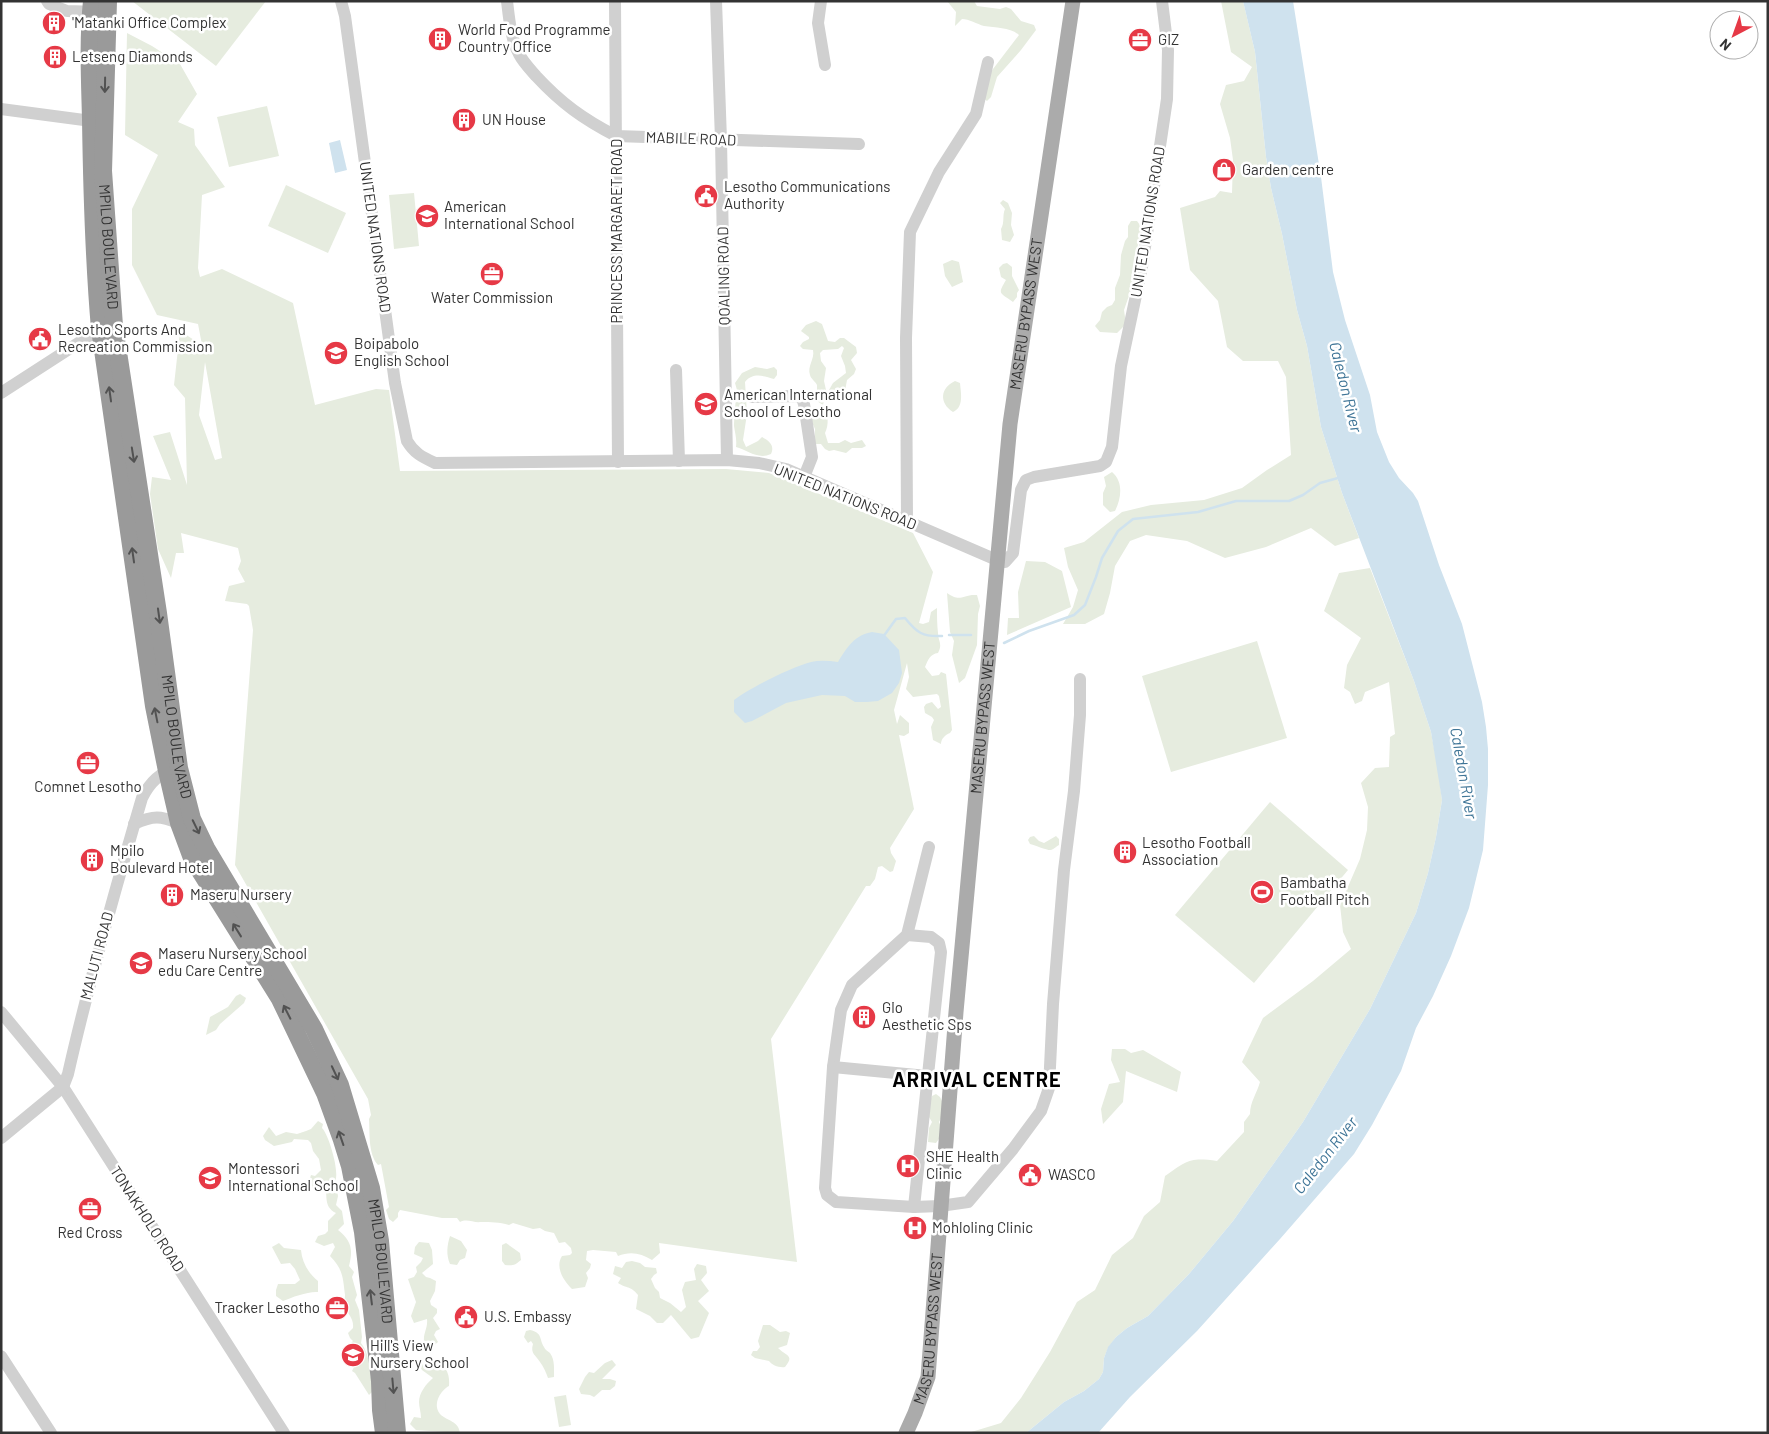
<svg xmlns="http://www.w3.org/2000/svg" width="1769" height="1434" viewBox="0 0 1769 1434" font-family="Barlow,sans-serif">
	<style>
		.green { fill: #e6ecdf; fill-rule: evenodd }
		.water { fill: #cfe2ee }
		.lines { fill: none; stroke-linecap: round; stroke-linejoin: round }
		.stream { stroke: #cfe2ee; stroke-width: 2.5 }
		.minor { stroke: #d0d0d0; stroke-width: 12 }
		.major { stroke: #ababab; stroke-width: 15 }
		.highway { stroke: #9a9a9a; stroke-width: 18 }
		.oneway { stroke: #525252 }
		.labels { text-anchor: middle; stroke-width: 5; stroke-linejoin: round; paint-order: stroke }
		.poi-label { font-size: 15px; fill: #333; stroke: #fff; text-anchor: start }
		.street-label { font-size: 15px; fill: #333; stroke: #fff }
		.water-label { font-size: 16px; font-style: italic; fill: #3f7597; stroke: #fff }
		.district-label { font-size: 20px; font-weight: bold; letter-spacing: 1px; fill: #000; stroke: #fff }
	</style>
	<rect width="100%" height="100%" fill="#fff"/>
	<g class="green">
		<polygon points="132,1 266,1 216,66"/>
		<path d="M947,1H974L977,6L1000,9L1006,7L1011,9L1021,21L1034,25L1036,30L1021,50L997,77L991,97L987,101L983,98L988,77L993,69L1019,35C1010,27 996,28 984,26C977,24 969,19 962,19L955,26L956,12Z"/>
		<polygon points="1221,1 1243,1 1244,5 1255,52 1266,157 1271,188 1282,234 1297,310 1307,346 1321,427 1342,493 1359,538 1335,546 1311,528 1266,547 1225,558 1187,541 1146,535 1130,541 1115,566 1110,593 1104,614 1085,624 1063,624 1073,607 1078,590 1068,567 1064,548 1084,542 1122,512 1151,505 1204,500 1242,488 1267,470 1291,455 1286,377 1278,361 1243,361 1227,347 1218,301 1190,270 1180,208 1215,197 1220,191 1232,193 1233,160 1230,138 1220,104 1226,85 1244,81 1252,67 1231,52"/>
		<path d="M127,33L152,46L180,64L197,94L178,122L194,129L195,145L225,187L202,195L198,268L200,277L222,269L293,303L315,405L376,389L389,390L400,471L726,469L769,473L913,533L933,572L919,623L923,624L929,622L931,612L937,608C937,616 937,625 938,633C938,641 943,644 938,653C930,654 928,660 925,667L932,676L939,675L941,672L946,674L952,730L950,733C945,735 941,739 941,744L933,740L931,727L934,720L932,717L925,713L924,707L926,704L932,702L938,709L941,707L939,696L937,694L913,697L906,689L909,677L907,663L894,710L897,724L900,715L909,723V733L904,736L899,735L914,809L890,848L891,853L896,861L893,871L890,872L882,866L878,867L875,879L870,886H866L771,1039L797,1262L659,1243L660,1253L652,1260C641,1253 630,1251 618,1256L616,1252L593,1250L587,1251L586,1260L591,1264L590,1268L586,1273L588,1278L585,1287L572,1289C563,1280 555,1267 562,1256L570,1255L572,1253L571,1248L565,1242L559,1243L554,1233L545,1231L540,1228L533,1229L513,1223L509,1225C499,1222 491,1222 481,1222C473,1223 467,1218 460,1222L457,1218H442L400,1210L398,1213V1217L393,1222L389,1219L386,1210L389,1207L381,1164L378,1165C368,1154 370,1133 369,1119L371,1115L368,1099L235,865L253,630L249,606L247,604L225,601L229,586L245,582L238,569L241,561L238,548L181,533L184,553H176L171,578L158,549L150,494L152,477L171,480L153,436L170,432L187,485L185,398L174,385L180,331L202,345L198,324L157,315L132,265V209L158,155L125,135ZM205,362L222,458L215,460L199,415Z"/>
		<polygon points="267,106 279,156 229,167 217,117"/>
		<polygon points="286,185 346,213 328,253 268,226"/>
		<polygon points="414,193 419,246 394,249 389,195"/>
		<path d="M1003,200L1008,203L1012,213L1011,225L1014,235L1010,242L1002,240L1001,229C1005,222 1002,216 1005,209L1000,203Z"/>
		<polygon points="1131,221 1137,221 1142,228 1142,235 1138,241 1137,267 1134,271 1132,287 1124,310 1126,324 1117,333 1100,332 1095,326 1100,320 1102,312 1107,307 1112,305 1115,300 1115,288 1120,275 1121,255 1125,241 1128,237 1128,226"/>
		<polygon points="952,260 959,262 963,282 952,287 945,276 943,264"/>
		<path d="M1007,263L1012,267V276L1019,290L1017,293V297L1013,302C1000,292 997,295 1006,280L1001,277L999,268L1003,264Z"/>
		<path d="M816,321L822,324L828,341L835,342L840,338H844L856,347L857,353L851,360L856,369L854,374L847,380L845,391L833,394L829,390L833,383L846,373L845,366L841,356L844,348L842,346L838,349L823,350L820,353L821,361L826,368L824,381L826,390L823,405L817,401L813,392L817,390V385C815,381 811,379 810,375C807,366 815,359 813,350L803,349L800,346L803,342L809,339V337L801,331L806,325Z"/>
		<path d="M755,367L767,369L774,367L777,370V375L774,379C764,376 753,372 745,382L747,414L743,440L746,447L758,441L762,437C769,441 775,445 771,454C758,460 747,450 736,447C737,439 735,433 734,426C734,422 736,393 737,390L735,383L742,373Z"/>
		<path d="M955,381L960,383C961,394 964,407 953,412C939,403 940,388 955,381Z"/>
		<path d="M822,407C829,413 829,425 825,433L828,443H839L845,440L851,443L862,440L866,446L862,448H852L846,453L834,450L829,451L825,449L821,444H815V429L811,420L818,408Z"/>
		<path d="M1112,472C1124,482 1121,499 1115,511L1110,512L1103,505V493L1106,486L1104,477Z"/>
		<polygon points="1026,561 1045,562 1062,571 1071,607 1007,635 1008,618 1019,618 1018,592"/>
		<path d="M1370,568L1414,681L1431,732L1438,769L1442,800L1436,837L1428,873L1416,913L1370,1009L1303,1122L1233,1221L1189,1274L1148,1316L1127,1328L1116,1337L1108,1348L1104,1358L1103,1372L1099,1379L1084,1391L1064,1402L1026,1433H968L1001,1423L1021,1398L1050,1352L1077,1302L1095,1290L1112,1255L1133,1238L1144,1216L1160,1202L1165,1176C1187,1161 1189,1157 1217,1161L1244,1132V1122L1250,1114C1250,1102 1257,1093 1260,1082L1242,1062L1263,1018L1313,981L1351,949L1343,932L1340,905L1360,859L1367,830L1368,807L1361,783L1375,768L1389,767L1390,737L1395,734L1389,682L1365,692L1362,701L1355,704L1350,692L1344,688L1347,665L1361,638L1324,611L1339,573Z"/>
		<path d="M947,593C961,603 962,594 977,595L980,606L978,614L977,645L965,678L959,683L952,655L954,641L950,632Z"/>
		<polygon points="1257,641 1287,738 1171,772 1142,676"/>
		<polygon points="1270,802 1348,870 1254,983 1175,915"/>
		<path d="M1034,836L1039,841L1044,843L1056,836L1059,839V845C1057,846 1054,849 1051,850C1049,851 1034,845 1030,844L1028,840L1030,837Z"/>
		<polygon points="240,994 246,998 244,1003 220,1024 216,1030 206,1035 210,1017 228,1007 236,996"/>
		<polygon points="1112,1049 1125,1049 1131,1053 1143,1050 1181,1072 1177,1092 1126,1071 1123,1102 1103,1124 1101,1109 1109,1084 1120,1082 1111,1060"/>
		<polygon points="936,1094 940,1097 946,1109 939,1122 942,1129 941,1136 936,1143 928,1142 929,1128 932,1122 926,1112 932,1096"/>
		<path d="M318,1121L323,1124L322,1128C329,1135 340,1173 335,1181L338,1196L336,1205L342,1211L344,1224L338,1230C352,1241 353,1250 349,1266L354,1272L352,1277L357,1295L355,1300L359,1310L362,1337L361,1343C370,1356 368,1363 371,1378C372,1383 373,1386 373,1391L369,1395L355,1373L352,1371L358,1359L357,1355L355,1354L351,1359L343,1352L353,1341L350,1338L348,1333L353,1328C354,1318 348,1315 345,1307C344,1302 345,1299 345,1295C343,1278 343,1269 330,1256L335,1247L333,1243L324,1246L315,1242L318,1236L325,1234L328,1231V1221L336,1213C322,1206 329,1194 324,1183L319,1187L311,1188L309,1181L311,1175L315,1176L321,1170L319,1159L313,1151L311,1143L308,1140L294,1139L292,1142L274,1146L265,1140L263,1136L269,1127L276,1136L286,1132L297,1134L306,1131L311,1129Z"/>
		<path d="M450,1236L461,1241L467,1250L465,1258L460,1260L457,1265L450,1264C446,1255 447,1245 450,1236Z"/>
		<path d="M419,1242L429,1243L432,1250L433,1264L422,1273L426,1277L430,1278L436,1281L435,1291L430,1301L431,1305L437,1309V1313L433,1318L440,1329L436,1331L434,1335L438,1342L433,1346L424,1343C423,1332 428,1329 427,1319L414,1323L411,1316L416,1302L408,1279L414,1277L417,1272L416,1267L421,1262L423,1258L414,1254L415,1247Z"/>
		<path d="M279,1243L284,1248L301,1250C302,1262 308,1273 318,1281V1292C309,1291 292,1297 283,1301L276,1296V1290L278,1284H295L300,1280L295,1269L290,1263L281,1264L272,1247Z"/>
		<path d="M506,1243L520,1253L521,1260C515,1265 513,1266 505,1265L502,1261V1245Z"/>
		<path d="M632,1261L640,1263L645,1267L656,1268L657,1273L654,1275L651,1279L655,1288L659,1292L660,1298L670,1303L681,1312L686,1307L682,1290L685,1282L696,1280L694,1269L697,1264L706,1266L707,1273L701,1280L709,1291L698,1301L709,1313L699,1337L691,1339L671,1315L663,1323H657L650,1316L636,1309L638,1295C630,1285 627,1289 618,1283L621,1278L613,1274L615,1266L622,1268L626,1262Z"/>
		<path d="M763,1325H770L780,1332L786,1331L790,1333L787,1345L778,1348C786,1356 795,1355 785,1367C779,1368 772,1365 769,1361L755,1358L751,1355L753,1351H757L760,1347L758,1341Z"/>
		<path d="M530,1330C543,1333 539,1339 544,1347C545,1350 548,1351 550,1353C555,1360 554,1369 554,1377L548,1378C546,1373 544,1367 540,1362C536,1355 530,1354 533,1344L531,1341L528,1343L524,1337L526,1331Z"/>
		<polygon points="612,1360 616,1365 602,1379 610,1379 616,1381 615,1386 610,1390 602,1390 594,1397 590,1395 581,1394 579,1389 585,1377 589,1372 594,1373 605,1363"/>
		<path d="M441,1362C447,1369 450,1376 449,1386C441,1390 432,1404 440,1414C448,1422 458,1420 460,1433L416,1430L410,1424L414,1417L421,1418C421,1412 419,1407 419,1402C419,1393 426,1384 433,1378L422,1370L419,1365C427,1362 433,1365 441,1362Z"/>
		<polygon points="566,1395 571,1425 559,1427 554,1397"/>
	</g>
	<g class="water">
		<polygon points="1243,1 1293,1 1321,177 1333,272 1345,320 1370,395 1377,432 1389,462 1399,478 1413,493 1418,501 1439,565 1462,624 1482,702 1486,727 1488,749 1488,785 1483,850 1469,908 1451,956 1433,996 1416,1028 1401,1071 1372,1125 1354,1154 1280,1239 1197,1331 1130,1397 1098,1433 1026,1433 1064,1402 1084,1391 1099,1379 1103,1372 1104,1358 1108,1347 1116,1337 1127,1328 1148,1316 1189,1274 1233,1221 1303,1122 1370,1009 1416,913 1428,873 1436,837 1442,800 1431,732 1414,681 1342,493 1321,427 1307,346 1297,310 1282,234 1271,188 1266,157 1255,52"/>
		<polygon points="340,140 347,170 335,173 329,143"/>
		<path d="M872,632L884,634L899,650L902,673L899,683L892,693L878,701L867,702H855L845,696L822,695L786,703L752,721L745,723L734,712V700C751,687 790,668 811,662C820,660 829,661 838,662C847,647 855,635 872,632Z"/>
	</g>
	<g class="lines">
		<g class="stream">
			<polyline points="949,635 971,635"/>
			<path d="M883,637L896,619L905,618C917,633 923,637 942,636"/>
			<polyline points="1004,643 1029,631 1074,615 1085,605 1096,577 1102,558 1118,531 1133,519 1198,512 1236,501 1289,501 1303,495 1320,483 1338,478"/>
		</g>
		<g class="minor">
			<polyline points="47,1 49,4 67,11 99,12"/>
			<path d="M341,1L345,16L395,383L407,441C414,453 422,457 435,463L727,460L759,463L786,469L999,561L1005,562L1013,553L1021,490L1026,480L1034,477L1100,466L1106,462L1112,447L1121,366L1142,267L1167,99L1168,50L1162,1"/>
			<path d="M507,1C509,18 511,40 519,54C523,62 530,69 536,76C561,103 583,119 616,136L859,144"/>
			<polyline points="615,1 618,462"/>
			<polyline points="716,1 721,140 727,460"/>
			<polyline points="821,1 818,23 825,65"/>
			<polyline points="1,109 99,122"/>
			<polyline points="676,370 679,461"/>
			<polyline points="1,393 100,329 107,328"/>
			<polyline points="752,397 797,396 802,398 804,404 812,457 804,477"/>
			<polyline points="907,521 906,338 910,232 939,172 976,114 988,62"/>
			<path d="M134,824C154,815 160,816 179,823"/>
			<polyline points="929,847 907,935 852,985 841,1010 833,1067 825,1188 827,1195 836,1202 914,1207 940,1206 968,1202 1013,1149 1041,1111 1049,1088 1053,1004 1064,870 1074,791 1080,715 1080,679"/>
			<polyline points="907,935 931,937 939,943 941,952 914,1207"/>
			<polyline points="1,1012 63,1087 284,1433"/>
			<polyline points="833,1067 927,1076"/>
			<path d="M1,1138L63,1087L68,1074C89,981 115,890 142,798C149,784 158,773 174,769"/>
			<polyline points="1,1356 51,1433"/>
		</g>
		<path class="major" id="s1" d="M906,1433L915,1413L928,1377L956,1012L1010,424L1073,1"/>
		<g class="highway">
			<path d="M92,1C88,40 90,80 91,119C92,190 94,259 100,329L154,706L167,771L179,823L192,858L280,999L325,1093L342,1140L350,1166L363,1232L380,1381L381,1410L384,1433"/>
			<path id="s2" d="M108,1L103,171L114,326L158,613L179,768L192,819L206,848L314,1029L340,1085L371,1188L380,1241L397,1433"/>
		</g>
	</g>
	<defs><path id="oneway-shaft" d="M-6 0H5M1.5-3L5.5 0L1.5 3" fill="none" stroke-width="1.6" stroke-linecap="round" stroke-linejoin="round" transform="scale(1.25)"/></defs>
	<g class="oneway">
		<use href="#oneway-shaft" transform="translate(105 85) rotate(91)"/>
		<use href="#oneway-shaft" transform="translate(110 394) rotate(-98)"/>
		<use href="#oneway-shaft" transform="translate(133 455) rotate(81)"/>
		<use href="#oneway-shaft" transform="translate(133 555) rotate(-98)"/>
		<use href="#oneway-shaft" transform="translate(159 616) rotate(82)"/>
		<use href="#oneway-shaft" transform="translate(156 715) rotate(-101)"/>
		<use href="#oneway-shaft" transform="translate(196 827) rotate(64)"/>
		<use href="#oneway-shaft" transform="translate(237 930) rotate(-122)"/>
		<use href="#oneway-shaft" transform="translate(287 1012) rotate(-117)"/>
		<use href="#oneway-shaft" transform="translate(335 1073) rotate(65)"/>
		<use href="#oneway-shaft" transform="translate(341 1138) rotate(-109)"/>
		<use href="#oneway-shaft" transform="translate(371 1297) rotate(-97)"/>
		<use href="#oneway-shaft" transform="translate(393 1386) rotate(85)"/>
	</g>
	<defs>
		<g id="building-disc" transform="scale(1.25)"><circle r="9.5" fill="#e63946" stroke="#fff"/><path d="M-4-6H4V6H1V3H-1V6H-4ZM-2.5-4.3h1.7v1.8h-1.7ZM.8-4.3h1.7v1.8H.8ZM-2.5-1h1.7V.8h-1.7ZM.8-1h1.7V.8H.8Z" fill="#fff"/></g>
		<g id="office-disc" transform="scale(1.25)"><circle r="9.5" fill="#e63946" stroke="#fff"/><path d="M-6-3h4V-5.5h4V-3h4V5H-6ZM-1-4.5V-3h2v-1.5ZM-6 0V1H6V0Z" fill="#fff"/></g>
		<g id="shop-disc" transform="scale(1.25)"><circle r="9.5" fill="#e63946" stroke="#fff"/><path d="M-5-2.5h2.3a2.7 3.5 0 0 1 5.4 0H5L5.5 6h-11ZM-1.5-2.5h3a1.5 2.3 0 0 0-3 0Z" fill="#fff"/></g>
		<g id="civic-disc" transform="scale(1.25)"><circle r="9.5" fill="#e63946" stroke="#fff"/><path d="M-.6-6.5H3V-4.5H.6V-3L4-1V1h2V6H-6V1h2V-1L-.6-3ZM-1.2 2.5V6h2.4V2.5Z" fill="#fff"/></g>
		<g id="school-disc" transform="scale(1.25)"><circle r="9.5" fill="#e63946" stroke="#fff"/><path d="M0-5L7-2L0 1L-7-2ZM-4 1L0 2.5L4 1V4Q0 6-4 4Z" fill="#fff"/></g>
		<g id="stadium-disc" transform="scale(1.25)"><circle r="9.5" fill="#e63946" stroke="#fff"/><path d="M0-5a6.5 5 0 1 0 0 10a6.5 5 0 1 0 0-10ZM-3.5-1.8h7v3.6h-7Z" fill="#fff"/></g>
		<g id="hospital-disc" transform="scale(1.25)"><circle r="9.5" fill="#e63946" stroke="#fff"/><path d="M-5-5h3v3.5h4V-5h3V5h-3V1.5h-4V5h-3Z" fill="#fff"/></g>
	</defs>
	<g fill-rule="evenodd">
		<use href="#building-disc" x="54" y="23"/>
		<use href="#building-disc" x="440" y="39"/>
		<use href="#office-disc" x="1140" y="40"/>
		<use href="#building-disc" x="55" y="57"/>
		<use href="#building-disc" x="464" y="120"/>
		<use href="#shop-disc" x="1224" y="170"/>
		<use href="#civic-disc" x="706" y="196"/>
		<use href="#school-disc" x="427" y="216"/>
		<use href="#office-disc" x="492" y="274"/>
		<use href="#civic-disc" x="40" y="339"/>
		<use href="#school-disc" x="336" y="353"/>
		<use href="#school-disc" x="706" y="404"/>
		<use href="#office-disc" x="88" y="763"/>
		<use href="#building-disc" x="1125" y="852"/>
		<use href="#building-disc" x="92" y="860"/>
		<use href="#stadium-disc" x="1262" y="892"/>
		<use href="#building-disc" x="172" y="895"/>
		<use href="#school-disc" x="141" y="963"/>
		<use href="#building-disc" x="864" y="1017"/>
		<use href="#hospital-disc" x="908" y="1166"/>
		<use href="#civic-disc" x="1030" y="1175"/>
		<use href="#school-disc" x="210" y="1178"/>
		<use href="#office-disc" x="90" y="1209"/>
		<use href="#hospital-disc" x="915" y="1228"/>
		<use href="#office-disc" x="337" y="1308"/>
		<use href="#civic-disc" x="466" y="1317"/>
		<use href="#school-disc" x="353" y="1355"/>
	</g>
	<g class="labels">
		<g class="poi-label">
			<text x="72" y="28">'Matanki Office Complex</text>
			<text x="458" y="35">World Food Programme<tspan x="458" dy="17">Country Office</tspan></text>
			<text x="1158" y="45">GIZ</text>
			<text x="72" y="62">Letseng Diamonds</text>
			<text x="482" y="125">UN House</text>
			<text x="1242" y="175">Garden centre</text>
			<text x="724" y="192">Lesotho Communications<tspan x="724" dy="17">Authority</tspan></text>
			<text x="444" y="212">American<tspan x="444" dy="17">International School</tspan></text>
			<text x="492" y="303" text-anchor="middle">Water Commission</text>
			<text x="58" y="335">Lesotho Sports And<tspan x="58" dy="17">Recreation Commission</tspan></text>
			<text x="354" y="349">Boipabolo<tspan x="354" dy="17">English School</tspan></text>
			<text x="724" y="400">American International<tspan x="724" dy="17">School of Lesotho</tspan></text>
			<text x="88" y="792" text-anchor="middle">Comnet Lesotho</text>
			<text x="1142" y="848">Lesotho Football<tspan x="1142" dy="17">Association</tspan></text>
			<text x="110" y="856">Mpilo<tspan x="110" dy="17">Boulevard Hotel</tspan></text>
			<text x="1280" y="888">Bambatha<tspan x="1280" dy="17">Football Pitch</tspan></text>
			<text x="190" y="900">Maseru Nursery</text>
			<text x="158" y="959">Maseru Nursery School<tspan x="158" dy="17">edu Care Centre</tspan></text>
			<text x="882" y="1013">Glo<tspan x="882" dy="17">Aesthetic Sps</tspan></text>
			<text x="926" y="1162">SHE Health<tspan x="926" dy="17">Clinic</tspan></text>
			<text x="228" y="1174">Montessori<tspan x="228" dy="17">International School</tspan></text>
			<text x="1048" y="1180">WASCO</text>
			<text x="932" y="1233">Mohloling Clinic</text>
			<text x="90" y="1238" text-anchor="middle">Red Cross</text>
			<text x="320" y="1313" text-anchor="end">Tracker Lesotho</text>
			<text x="484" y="1322">U.S. Embassy</text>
			<text x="370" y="1351">Hill's View<tspan x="370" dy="17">Nursery School</tspan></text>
		</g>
		<g class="street-label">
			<text transform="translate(691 139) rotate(2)" y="5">MABILE ROAD</text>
			<text transform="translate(1148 222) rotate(-81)" y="5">UNITED NATIONS ROAD</text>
			<text transform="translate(617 231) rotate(-90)" y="5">PRINCESS MARGARET ROAD</text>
			<text transform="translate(375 237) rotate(82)" y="5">UNITED NATIONS ROAD</text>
			<text dy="5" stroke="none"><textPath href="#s2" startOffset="246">MPILO BOULEVARD</textPath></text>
			<text transform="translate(724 276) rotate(-91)" y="5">QOALING ROAD</text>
			<text dy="5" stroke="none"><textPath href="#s1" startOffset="1128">MASERU BYPASS WEST</textPath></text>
			<text transform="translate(845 497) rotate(22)" y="5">UNITED NATIONS ROAD</text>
			<text dy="5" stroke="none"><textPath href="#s1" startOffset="722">MASERU BYPASS WEST</textPath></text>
			<text dy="5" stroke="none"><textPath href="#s2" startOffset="741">MPILO BOULEVARD</textPath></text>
			<text transform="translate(97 956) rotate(-75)" y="5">MALUTI ROAD</text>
			<text transform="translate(147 1219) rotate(57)" y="5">TONAKHOLO ROAD</text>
			<text dy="5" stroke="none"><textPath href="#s2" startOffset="1311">MPILO BOULEVARD</textPath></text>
			<text dy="5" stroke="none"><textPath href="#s1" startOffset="108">MASERU BYPASS WEST</textPath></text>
		</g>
		<g class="water-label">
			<text transform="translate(1346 387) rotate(76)" y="6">Caledon River</text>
			<text transform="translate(1464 773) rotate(80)" y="6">Caledon River</text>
			<text transform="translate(1325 1155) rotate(-52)" y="6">Caledon River</text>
		</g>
		<g class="district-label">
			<text x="977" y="1087">ARRIVAL CENTRE</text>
		</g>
	</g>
	<rect width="1769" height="1434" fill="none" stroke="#333333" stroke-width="5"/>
	<g transform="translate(1734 35) rotate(221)"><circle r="24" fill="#ffffff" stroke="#adadad"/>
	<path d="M0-4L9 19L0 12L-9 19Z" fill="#e63946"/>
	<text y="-8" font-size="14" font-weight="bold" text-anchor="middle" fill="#333333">N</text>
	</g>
</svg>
